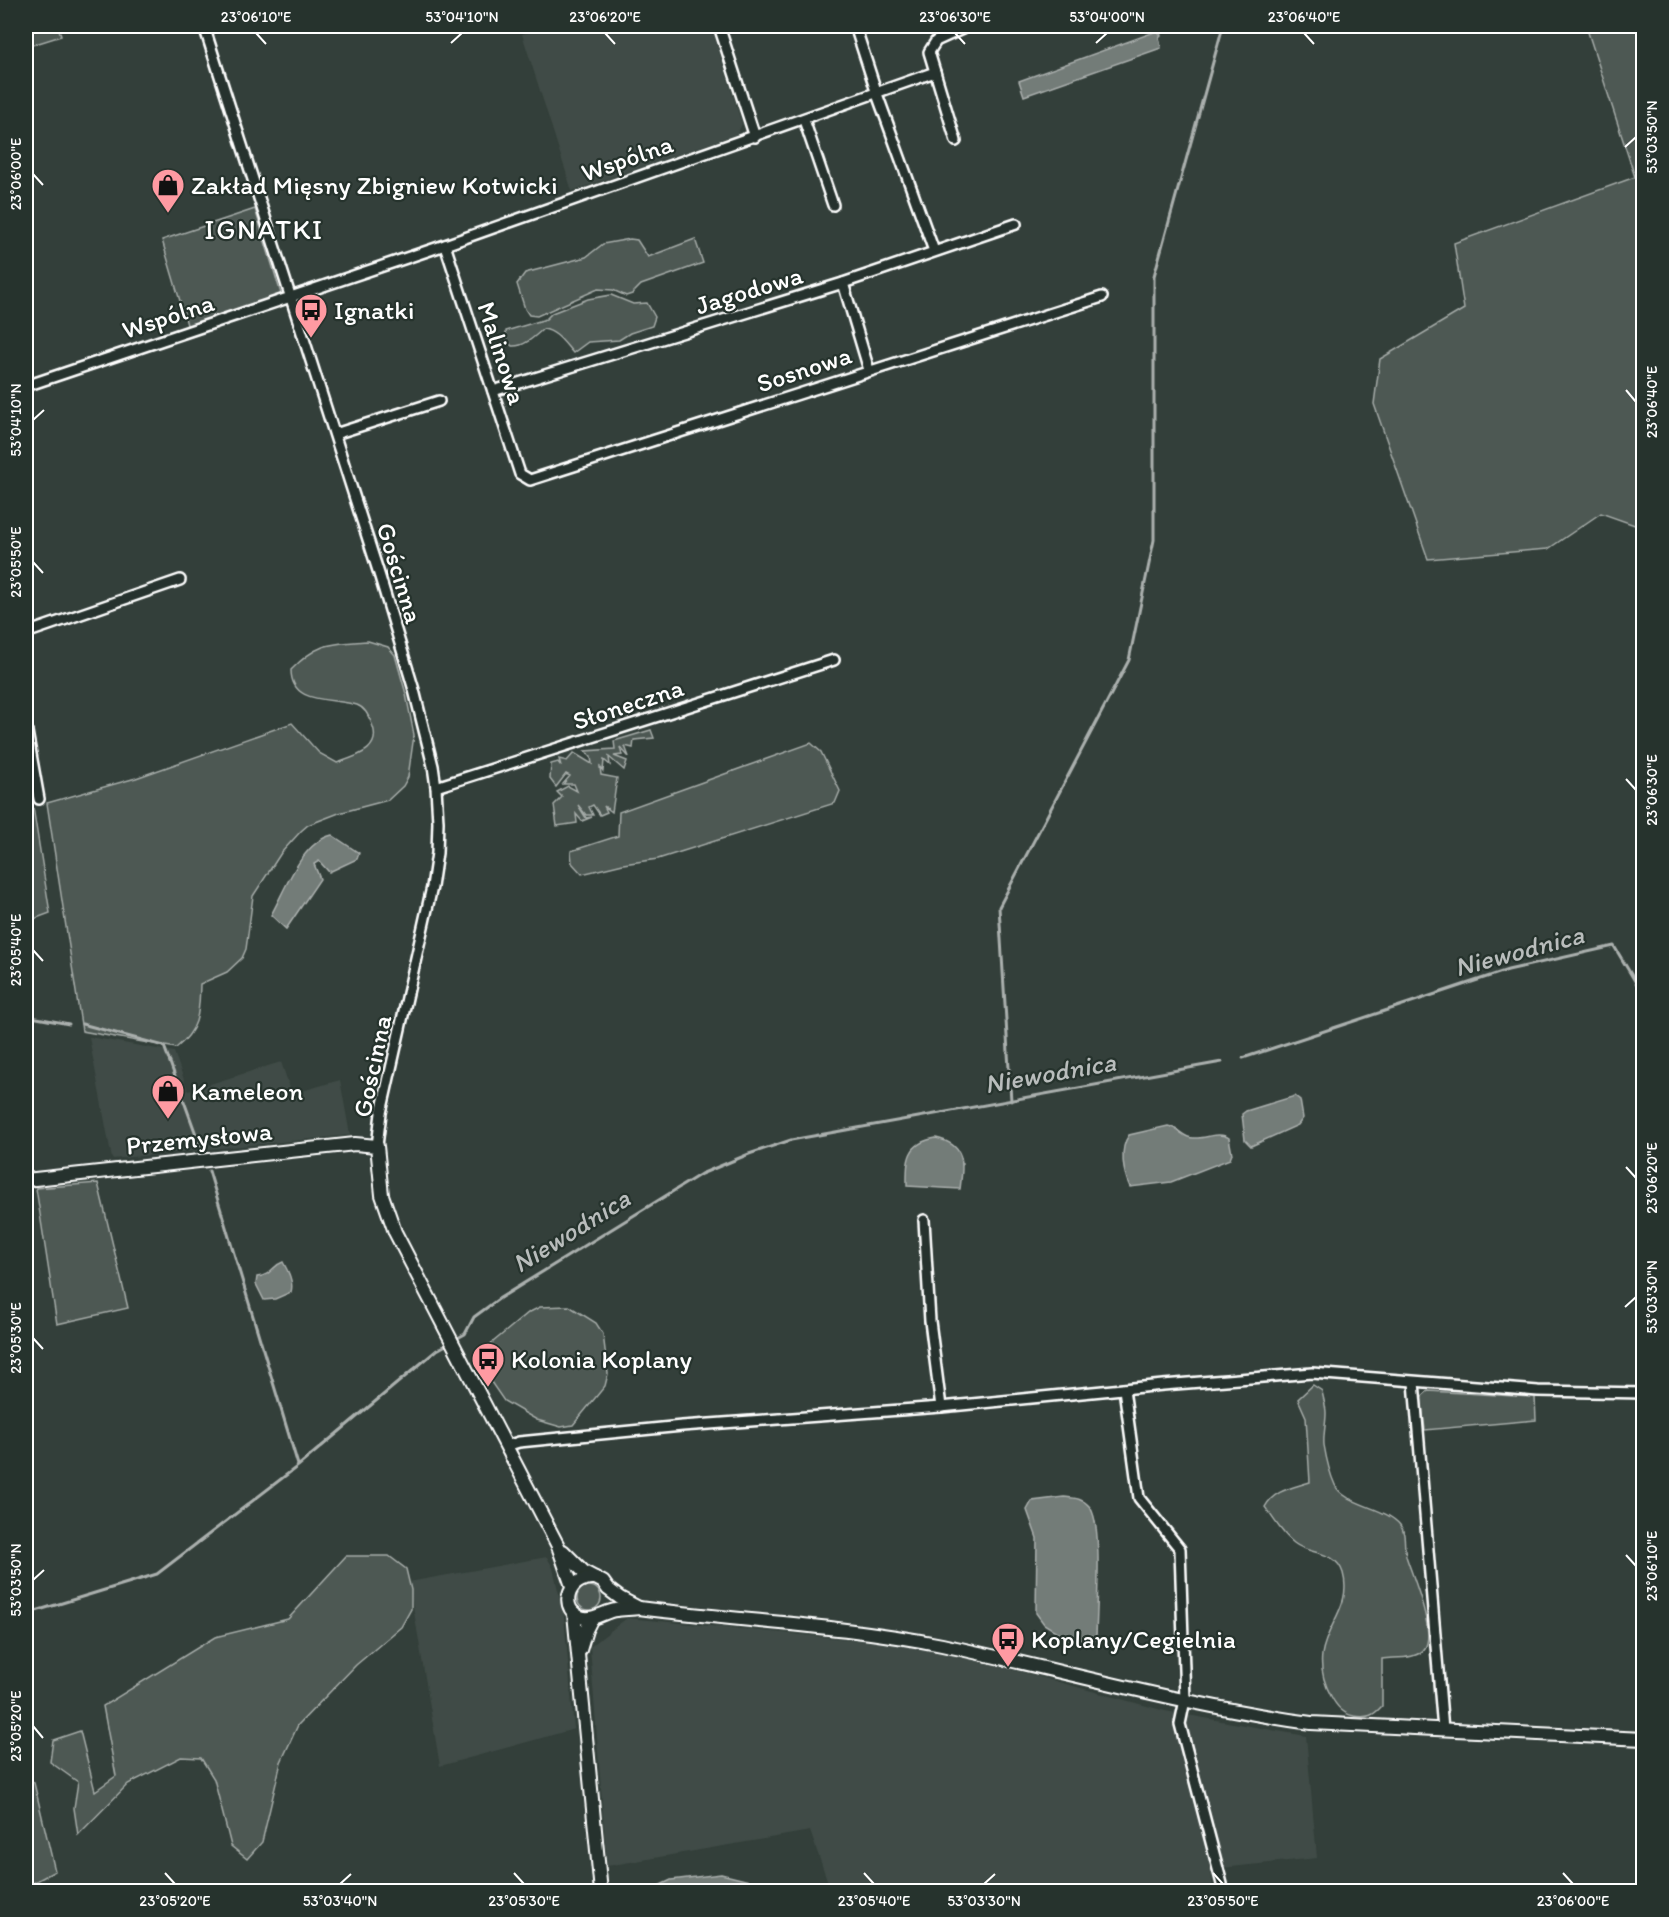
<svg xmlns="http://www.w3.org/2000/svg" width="1669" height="1917" viewBox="0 0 1669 1917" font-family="Itim,sans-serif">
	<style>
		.built { fill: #404c47 }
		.green { fill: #4d5853; stroke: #a6aca9; stroke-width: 1.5 }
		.water { fill: #737b78; stroke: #abb0ae; stroke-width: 1.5 }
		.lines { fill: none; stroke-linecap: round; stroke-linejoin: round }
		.stream { stroke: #abb0ae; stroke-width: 3 }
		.minor-casing { stroke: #fff; stroke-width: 14 }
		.tertiary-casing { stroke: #fff; stroke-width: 16 }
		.minor { stroke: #26332d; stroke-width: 9 }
		.tertiary { stroke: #26332d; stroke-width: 12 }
		.ticks { fill: none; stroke: #fff; stroke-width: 2 }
		.labels { text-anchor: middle; stroke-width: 4.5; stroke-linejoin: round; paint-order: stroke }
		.street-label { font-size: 26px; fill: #fff; stroke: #26332d }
		.poi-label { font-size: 26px; fill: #fff; stroke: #26332d; text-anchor: start }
		.water-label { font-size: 27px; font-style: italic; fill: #b9bdbc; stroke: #26332d }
		.quarter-label { font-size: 28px; letter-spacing: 1.5px; fill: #fff; stroke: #26332d }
		.neatline { fill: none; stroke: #fff; stroke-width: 2 }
		.ticks-label { font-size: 15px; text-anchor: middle; fill: #fff }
	</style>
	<rect width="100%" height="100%" fill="#333f3a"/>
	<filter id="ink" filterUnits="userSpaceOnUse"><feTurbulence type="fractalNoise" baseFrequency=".0167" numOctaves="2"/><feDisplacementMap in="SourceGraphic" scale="12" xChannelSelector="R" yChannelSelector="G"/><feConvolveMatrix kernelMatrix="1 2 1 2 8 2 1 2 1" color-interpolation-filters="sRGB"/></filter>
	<g filter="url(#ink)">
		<g class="built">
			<polygon points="548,26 711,26 742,124 737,134 572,191 522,34"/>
			<polygon points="89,1037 174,1052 188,1091 281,1062 292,1094 340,1080 350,1135 112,1159"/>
			<polygon points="547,1557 553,1568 564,1617 574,1729 440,1766 409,1582"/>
			<polygon points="627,1618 930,1647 1165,1711 1306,1736 1317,1858 1211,1869 1213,1891 831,1891 810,1831 607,1866 590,1647"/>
		</g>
		<g class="green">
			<polygon points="26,26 58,26 61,36 26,47"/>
			<polygon points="1586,26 1643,26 1643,528 1601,513 1548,549 1428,559 1374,404 1380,359 1464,309 1454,243 1635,177"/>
			<polygon points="255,209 282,297 188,328 162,240"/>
			<polygon points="630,239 637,240 648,257 695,239 703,263 641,285 632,294 626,296 613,290 598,289 537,316 529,315 525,309 517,284 525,273 586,257 603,244"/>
			<path d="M611,295L633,304L647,303L655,317L652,326L630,333L619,340L588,342L573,353C564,343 557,331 543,329C534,337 524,347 512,346L507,341L506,331L546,319L552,313L588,299Z"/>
			<path d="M368,641L388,647L395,655L406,694L414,735L408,777L403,786L388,800L339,813L308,825L301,831L281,853L253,896L246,949L242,958L227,972L200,984C199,1012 200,1029 176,1048L82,1031L47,803L136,778L292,723L319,753L337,763C358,756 384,749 371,722C368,715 365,708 357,705C333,697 291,706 291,670C318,642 330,644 368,641Z"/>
			<polygon points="651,730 654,738 634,740 633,748 625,746 629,757 620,747 622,755 614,756 627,761 624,770 609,757 610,765 604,760 603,771 600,767 601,775 617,778 612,812 604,806 607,812 600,815 593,805 589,807 593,815 586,815 578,805 586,818 592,817 582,821 576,814 577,823 557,826 554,805 562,797 557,792 568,786 577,791 574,784 563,784 570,776 566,774 556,787 550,779 551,764 558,762 561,766 559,759 567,761 574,753 592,764 591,757 585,751 615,749 614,741"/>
			<polygon points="811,743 821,752 840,791 835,803 658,859 623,864 582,874 572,863 571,851 618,836 619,812"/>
			<polygon points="33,807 50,913 26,922 26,810"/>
			<polygon points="98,1183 128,1308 57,1324 36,1188"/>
			<polygon points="569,1306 596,1323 603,1334 608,1374 605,1386 573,1425 561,1427 537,1420 504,1401 484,1372 481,1359 487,1347 528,1313 540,1307"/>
			<path d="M1313,1385L1322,1391C1323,1398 1326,1406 1326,1413C1326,1424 1323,1435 1324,1445C1326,1457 1330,1474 1335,1485C1344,1505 1386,1507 1400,1525C1407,1534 1403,1545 1406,1556C1412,1575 1436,1631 1425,1648C1418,1660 1394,1657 1382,1659V1706C1373,1716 1368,1718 1354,1716C1343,1714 1336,1706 1331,1696C1300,1638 1356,1618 1343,1573C1335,1549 1310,1556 1294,1543C1282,1534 1274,1519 1265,1507C1274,1490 1292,1488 1310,1482L1306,1417L1298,1399Z"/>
			<polygon points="1428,1391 1535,1397 1536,1420 1425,1430 1421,1397"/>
			<polygon points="346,1556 389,1556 406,1569 411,1590 411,1609 401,1627 356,1665 298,1725 281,1762 262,1842 247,1859 231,1846 214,1779 201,1758 181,1757 128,1784 78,1835 74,1808 78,1782 50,1762 53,1740 80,1731 95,1791 116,1776 103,1706 215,1637 288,1619"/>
			<circle cx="589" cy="1598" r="12"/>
			<polygon points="29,1778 34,1783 55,1871 31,1884 26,1878 26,1779"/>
		</g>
		<g class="water">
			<polygon points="1157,31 1161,35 1159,37 1161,48 1024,96 1019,81"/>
			<path d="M332,835L359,853L357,859L329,872L319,861L314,864L320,879L286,929L271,915C286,888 301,843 332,835Z"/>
			<polygon points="1295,1096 1300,1100 1303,1118 1298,1125 1251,1146 1245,1140 1242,1114 1246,1111"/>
			<path d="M1168,1126C1181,1129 1182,1138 1194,1138C1206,1139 1219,1131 1229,1138L1232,1154L1230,1159L1171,1182L1130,1187C1123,1172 1119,1149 1129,1135Z"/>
			<path d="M936,1138C967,1145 963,1164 960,1189L907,1186C907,1161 906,1143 936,1138Z"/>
			<path d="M283,1262C288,1271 294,1282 291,1292L275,1299L264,1300L256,1284L257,1277C273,1275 271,1266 283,1262Z"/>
			<path d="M1064,1497C1074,1498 1082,1498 1089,1506C1104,1523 1096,1614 1096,1640L1068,1639L1044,1624L1036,1613L1037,1538L1027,1510L1032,1501Z"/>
			<polygon points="721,1874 753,1882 762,1891 648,1891 671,1880"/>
		</g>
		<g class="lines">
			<g class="stream">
				<polyline points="26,1016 69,1024"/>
				<polyline points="82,1024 164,1046 202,1151"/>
				<polyline points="1243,1058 1508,970 1614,946 1644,996"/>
				<polyline points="1011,1101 999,907 1129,660 1154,540 1154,276 1223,26"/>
				<polyline points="209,1171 298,1465"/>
				<polyline points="454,1340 465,1334 474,1317 500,1298 701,1174 749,1154 791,1140 1222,1062"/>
				<polyline points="26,1614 157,1574 298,1466 437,1350 448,1344"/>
			</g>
			<g class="minor-casing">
				<g id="minor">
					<polyline points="204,26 380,577 414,690 433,766 436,787 438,822 437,853 432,887 381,1113 377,1146"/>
					<polyline points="719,26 755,137"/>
					<polyline points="855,26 877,94 934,251"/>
					<polyline points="804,120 833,205"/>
					<polyline points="956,141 929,52 936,41 969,26"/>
					<polyline points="445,245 520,474 530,480 1102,297"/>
					<polyline points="843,283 869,370"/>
					<polyline points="26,386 445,245 935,72"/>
					<polyline points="493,391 843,283 1016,224"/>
					<polyline points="335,434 439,401"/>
					<polyline points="26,633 180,580"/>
					<polyline points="26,726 39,799"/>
					<polyline points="436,787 834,660"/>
					<polyline points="924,1220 930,1321 941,1407"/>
					<polyline points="1414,1382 1443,1730"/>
					<polyline points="1124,1389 1139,1498 1180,1549 1185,1700 1180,1724 1222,1884"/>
					<polyline points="506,1446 519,1442 682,1426 941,1407 1163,1385 1312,1373 1538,1391 1644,1393"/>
				</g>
			</g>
			<g class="tertiary-casing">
				<g id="tertiary">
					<polyline points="26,1180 355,1144 377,1146 382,1195 395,1232 558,1546 572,1586"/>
					<polyline points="563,1551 584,1572 603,1582 608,1589 620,1598 639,1608"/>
					<path d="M595,1578C566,1576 558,1612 584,1618C596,1620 605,1611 616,1610C623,1609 632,1609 639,1608C740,1621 842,1625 942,1645C1065,1671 1187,1706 1311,1723L1644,1739"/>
					<polyline points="574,1613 601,1892"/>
					<polyline points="580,1650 586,1630 592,1618"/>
				</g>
			</g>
			<use href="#minor" class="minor"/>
			<use href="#tertiary" class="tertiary"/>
		</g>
	</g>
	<path class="ticks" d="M256,33L266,44M605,33L615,44M955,33L965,44M1304,33L1314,44M451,43L462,33M1096,43L1107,33M1625,147L1636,137M33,174L43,185M1626,390L1636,402M33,420L44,410M33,562L43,573M1626,779L1636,790M33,950L43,961M1626,1167L1636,1178M1625,1307L1636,1297M33,1338L43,1349M1626,1555L1636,1566M33,1580L44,1570M33,1726L43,1738M165,1873L175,1884M514,1873L524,1884M864,1873L874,1884M1213,1873L1223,1884M1563,1873L1573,1884M340,1884L351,1874M984,1884L995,1874"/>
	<defs>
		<g id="shop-pin" transform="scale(1.725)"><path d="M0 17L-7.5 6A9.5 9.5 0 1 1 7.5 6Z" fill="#ff9aa2" stroke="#26332d"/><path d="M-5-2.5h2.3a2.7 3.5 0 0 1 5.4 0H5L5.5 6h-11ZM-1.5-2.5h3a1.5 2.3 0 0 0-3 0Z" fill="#111"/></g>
		<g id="bus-pin" transform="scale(1.725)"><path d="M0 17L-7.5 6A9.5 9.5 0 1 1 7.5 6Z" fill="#ff9aa2" stroke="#26332d"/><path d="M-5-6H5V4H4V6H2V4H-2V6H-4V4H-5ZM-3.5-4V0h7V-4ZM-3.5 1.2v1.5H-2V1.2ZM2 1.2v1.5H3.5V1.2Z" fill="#111"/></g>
	</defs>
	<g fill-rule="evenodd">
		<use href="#shop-pin" x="168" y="185"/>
		<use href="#bus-pin" x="311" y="310"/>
		<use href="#shop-pin" x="168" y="1091"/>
		<use href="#bus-pin" x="488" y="1359"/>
		<use href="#bus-pin" x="1008" y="1639"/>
	</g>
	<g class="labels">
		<g class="street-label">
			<text transform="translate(627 158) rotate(-19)" y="9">Wspólna</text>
			<text transform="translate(749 290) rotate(-17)" y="9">Jagodowa</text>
			<text transform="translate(168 316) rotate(-18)" y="9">Wspólna</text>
			<text transform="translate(502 353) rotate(72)" y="9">Malinowa</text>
			<text transform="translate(804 369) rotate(-18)" y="9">Sosnowa</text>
			<text transform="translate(400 573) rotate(73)" y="9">Gościnna</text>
			<text transform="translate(628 704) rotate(-18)" y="9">Słoneczna</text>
			<text transform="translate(372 1066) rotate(-78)" y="9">Gościnna</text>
			<text transform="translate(199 1138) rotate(-6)" y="9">Przemysłowa</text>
		</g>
		<g class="poi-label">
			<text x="191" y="194">Zakład Mięsny Zbigniew Kotwicki</text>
			<text x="334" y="319">Ignatki</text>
			<text x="191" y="1100">Kameleon</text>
			<text x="511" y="1368">Kolonia Koplany</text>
			<text x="1031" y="1648">Koplany/Cegielnia</text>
		</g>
		<g class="water-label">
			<text transform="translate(1519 951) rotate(-15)" y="9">Niewodnica</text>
			<text transform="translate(1050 1073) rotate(-10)" y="9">Niewodnica</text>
			<text transform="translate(571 1231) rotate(-32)" y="9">Niewodnica</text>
		</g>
		<g class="quarter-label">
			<text x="264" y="239">IGNATKI</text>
		</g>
	</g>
	<rect width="1669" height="1917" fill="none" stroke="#26332d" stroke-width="66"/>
	<rect x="33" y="33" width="1603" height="1851" class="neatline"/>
	<g class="ticks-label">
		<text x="256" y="22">23°06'10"E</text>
		<text x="462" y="22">53°04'10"N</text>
		<text x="605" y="22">23°06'20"E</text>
		<text x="955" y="22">23°06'30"E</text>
		<text x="1107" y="22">53°04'00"N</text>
		<text x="1304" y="22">23°06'40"E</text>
		<text transform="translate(1652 137) rotate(-90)" y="5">53°03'50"N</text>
		<text transform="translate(16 174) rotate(-90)" y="5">23°06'00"E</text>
		<text transform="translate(1652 402) rotate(-90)" y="5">23°06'40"E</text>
		<text transform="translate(16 420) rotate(-90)" y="5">53°04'10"N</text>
		<text transform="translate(16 562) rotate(-90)" y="5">23°05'50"E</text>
		<text transform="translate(1652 790) rotate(-90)" y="5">23°06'30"E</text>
		<text transform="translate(16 950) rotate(-90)" y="5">23°05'40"E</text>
		<text transform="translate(1652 1178) rotate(-90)" y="5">23°06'20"E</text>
		<text transform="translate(1652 1297) rotate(-90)" y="5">53°03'30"N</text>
		<text transform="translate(16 1338) rotate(-90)" y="5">23°05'30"E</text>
		<text transform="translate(1652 1566) rotate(-90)" y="5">23°06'10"E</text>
		<text transform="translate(16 1580) rotate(-90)" y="5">53°03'50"N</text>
		<text transform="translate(16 1726) rotate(-90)" y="5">23°05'20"E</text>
		<text x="175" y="1906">23°05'20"E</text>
		<text x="340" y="1906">53°03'40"N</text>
		<text x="524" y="1906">23°05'30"E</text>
		<text x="874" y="1906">23°05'40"E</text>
		<text x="984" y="1906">53°03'30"N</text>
		<text x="1223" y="1906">23°05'50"E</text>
		<text x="1573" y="1906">23°06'00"E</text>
	</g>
</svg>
